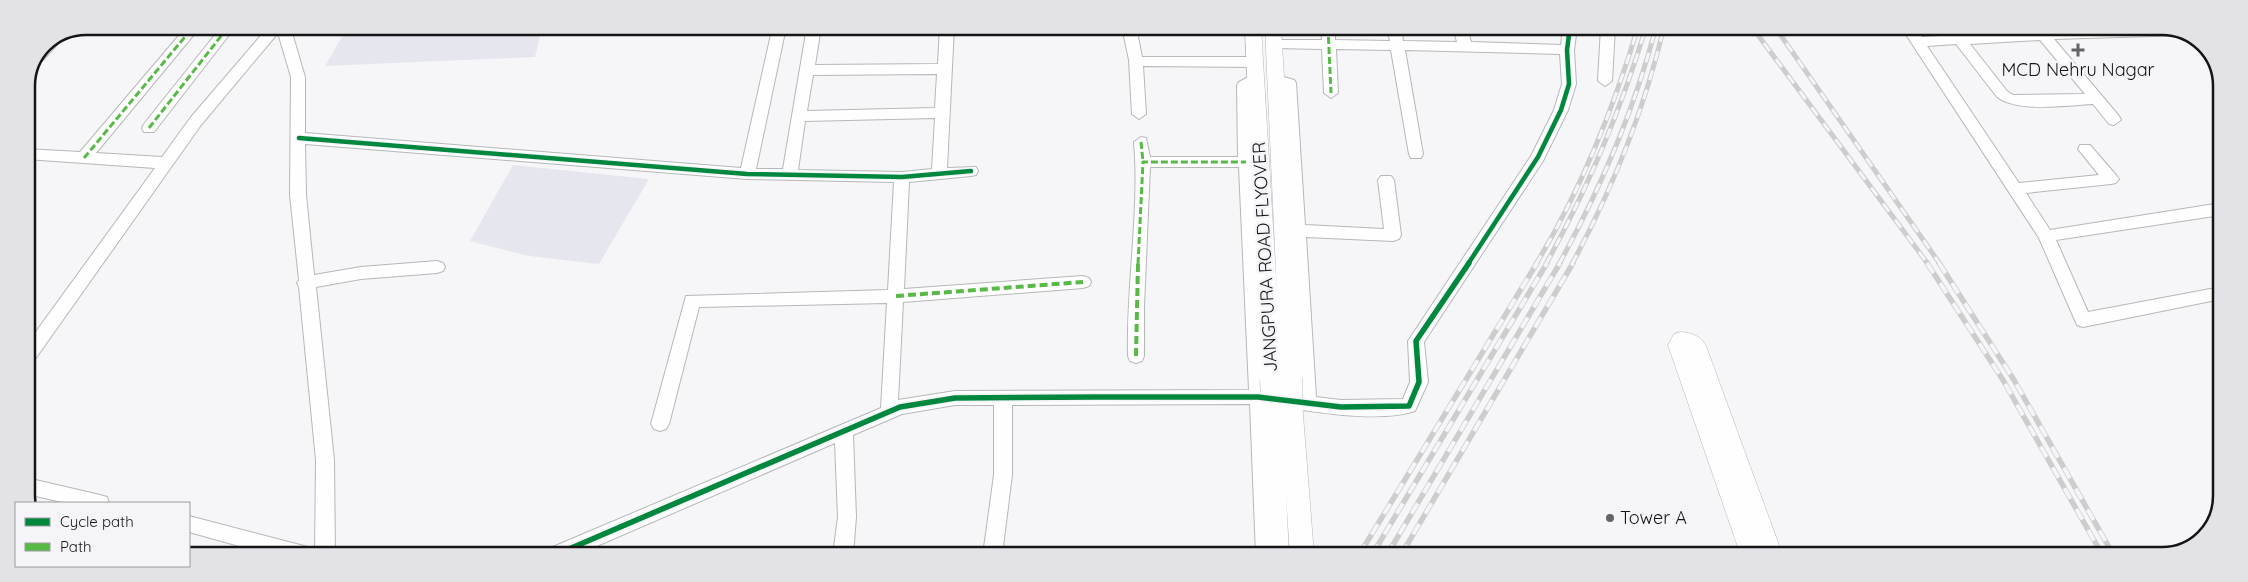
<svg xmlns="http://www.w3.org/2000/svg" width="2248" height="582" viewBox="0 0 2248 582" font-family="Quicksand,sans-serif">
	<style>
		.built { fill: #e6e7ee }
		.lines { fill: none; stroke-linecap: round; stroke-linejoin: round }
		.minor-casing { stroke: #b6b7b8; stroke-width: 2 }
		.major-casing { stroke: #b6b7b8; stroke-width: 1 }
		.minor { fill: #fefefe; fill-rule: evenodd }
		.major { fill: #fefefe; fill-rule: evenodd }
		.rail-far1-casing { stroke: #cdcdce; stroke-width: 5 }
		.rail-casing { stroke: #cdcdce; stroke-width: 5.5 }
		.rail-far1 { stroke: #f5f5f9; stroke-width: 3; stroke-dasharray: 10; stroke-linecap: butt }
		.rail { stroke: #f5f5f9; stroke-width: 4; stroke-dasharray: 12; stroke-linecap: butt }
		.major-bridge-casing { stroke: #b6b7b8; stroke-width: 23; stroke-linecap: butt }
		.major-bridge { stroke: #fefefe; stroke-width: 22 }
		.quiet-far1 { stroke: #58b947; stroke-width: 3; stroke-dasharray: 7 3; stroke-linecap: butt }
		.quiet { stroke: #58b947; stroke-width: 4; stroke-dasharray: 8 4; stroke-linecap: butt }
		.cycleway-far1-casing { stroke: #f5f5f9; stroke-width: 7 }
		.cycleway-casing { stroke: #f5f5f9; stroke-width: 9 }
		.cycleway-far1 { stroke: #00873e; stroke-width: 4.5 }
		.cycleway { stroke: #00873e; stroke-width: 5.5 }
		.poi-dot { fill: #646465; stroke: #f5f5f9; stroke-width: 2 }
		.labels { text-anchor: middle; stroke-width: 5; stroke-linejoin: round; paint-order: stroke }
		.poi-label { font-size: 18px; fill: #151516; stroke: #f5f5f9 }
		.street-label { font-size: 18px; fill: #151516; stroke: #f5f5f9 }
		.rim { fill: none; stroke: #151516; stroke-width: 2.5 }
	</style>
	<rect width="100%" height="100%" fill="#f6f6f8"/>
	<g class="built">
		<polygon points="348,26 542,27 535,57 325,66"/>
		<polygon points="513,165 649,179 599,264 529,256 470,241"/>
	</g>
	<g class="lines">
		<g class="minor-casing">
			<g id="minor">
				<path d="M153,26H201L96,153L162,157L191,117L269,26H290L305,77V133L741,168L772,30L774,27H798L796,30L785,32L756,169H783L807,27H821L815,65L938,64L940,27H954L947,168L976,167L978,171L976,175L971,176L909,182L904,289L1083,276L1089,278L1091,282L1089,286L1083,288L903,302L898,400L955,391L1249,390L1239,167H1150L1144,307V356L1142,361L1136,363L1130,361L1128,356C1126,286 1140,211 1134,142L1141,137L1146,138L1150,157H1238L1237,85L1239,82L1256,73L1263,78L1251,87L1266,391L1299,395L1282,86L1272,83L1270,80L1277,75L1294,80L1296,83L1305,225L1384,229L1378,180L1381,176H1391L1394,180L1401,235L1399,239L1393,241L1306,237L1316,397L1341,400L1403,399L1410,382L1408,341L1531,156L1554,110L1562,84L1560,54L1405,50L1423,154L1421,158H1411L1409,154L1391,50L1336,49L1338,93L1331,98L1324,93L1322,49L1276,48L1269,44L1276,40H1322L1321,27H1335V40L1390,41L1387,27H1401L1403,41L1457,42L1453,27H1467L1471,42L1561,45L1563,27H1577L1574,50L1576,84L1568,110L1543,161L1424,342L1428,382L1415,411C1377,424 1307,410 1267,405L1275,555H1256L1250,404L1012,405V475L1002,555H983L994,475V405H955L902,414L853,435L856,517L853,555H833L838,517L835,443L576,555H546L548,549L881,408L887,303L699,307L669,424L666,429L660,431L654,429L651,424L686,296L888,290L894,182L747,179L305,144L306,195L314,275L361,267L437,261L443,263L445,267L443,271L437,273L361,279L316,287L334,460L335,555H315L316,460L299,287L297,283L299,280L290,195L291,77L278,33L201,125L33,362L27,364V344L155,168L26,159V149L80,152L181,33L160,30ZM937,74L935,108L807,111L813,75ZM935,118L932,169L902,172L798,170L805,121Z"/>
				<polygon points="222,26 236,26 154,132 144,132 142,128 144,124"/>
				<polygon points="1122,27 1136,27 1142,57 1255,57 1262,62 1255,67 1143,66 1146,114 1139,119 1132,114 1129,60"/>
				<polygon points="1601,27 1615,27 1612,81 1605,86 1598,81"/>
				<path d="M1901,27H1915L1922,37L2033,31L2037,27L2045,28L2047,31L2174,28L2187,35L2054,39L2119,116L2121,120L2114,125L2109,124L2093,104C2067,105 2018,113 1997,97L1956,44L1927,46L2019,183L2099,175L2078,149L2080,145H2090L2116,175L2119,179L2116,183L2111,184L2026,193L2050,230L2221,203V215L2056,240L2088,312L2221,287V299L2083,327L2077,325L2039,238ZM2040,40L2085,94L2013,95L2007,91L1970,44Z"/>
				<polygon points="59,37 61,40 44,59 37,60 44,44"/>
				<polygon points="27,478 100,495 107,497 109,503 66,503 27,494"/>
				<polygon points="189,516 304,546 311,549 313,555 271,555 189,532"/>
			</g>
		</g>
		<g class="major-casing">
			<g id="major">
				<polygon points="1245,27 1261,27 1277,294 1265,27 1281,27 1302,378 1298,384 1291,387 1284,384 1281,380 1278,385 1271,388 1264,385 1260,379"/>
				<path d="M1681,332C1692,333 1701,336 1706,346L1783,556H1741L1668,345L1674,334Z"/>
				<polygon points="1272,391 1280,394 1282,399 1291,393 1299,396 1302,402 1314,555 1290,555 1286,495 1289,555 1265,555 1261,400 1264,394"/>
			</g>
		</g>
		<use href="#minor" class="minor"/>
		<use href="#major" class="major"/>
		<g class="rail-far1-casing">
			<g id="rail-far1">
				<polyline points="1752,27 1928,264"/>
				<polyline points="1775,27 1940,264"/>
				<path d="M1536,264C1581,190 1613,110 1638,27"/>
				<path d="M1546,264C1588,188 1621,110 1646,27"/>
				<path d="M1559,264C1601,188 1634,111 1656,27"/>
				<path d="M1572,264C1613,188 1644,111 1664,27"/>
			</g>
		</g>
		<g class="rail-casing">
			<g id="rail">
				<polyline points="1927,263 2003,380 2103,556"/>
				<polyline points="1939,263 2014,380 2114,556"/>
				<polyline points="1359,555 1537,263"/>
				<polyline points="1372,555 1547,263"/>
				<polyline points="1387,555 1560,263"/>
				<polyline points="1401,555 1573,263"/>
			</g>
		</g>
		<use href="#rail-far1" class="rail-far1"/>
		<use href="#rail" class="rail"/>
		<g class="major-bridge-casing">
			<g id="major-bridge">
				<polyline points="1291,378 1291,402"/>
				<polyline points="1271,379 1272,400"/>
			</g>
		</g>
		<use href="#major-bridge" class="major-bridge"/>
		<g class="quiet-far1">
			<polyline points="1328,27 1331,93"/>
			<polyline points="149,128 229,26"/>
			<polyline points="1141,142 1143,162"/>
			<polyline points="84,158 194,26"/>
			<polyline points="1138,264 1143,162 1246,162"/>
		</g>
		<g class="quiet">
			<polyline points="896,296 1083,282"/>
			<polyline points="1136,356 1138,263"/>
		</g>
		<g class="cycleway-far1-casing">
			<g id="cycleway-far1">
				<polyline points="299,138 747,174 902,177 971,171"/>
				<polyline points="1468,264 1538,157 1561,110 1569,84 1567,50 1570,27"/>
			</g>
		</g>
		<g class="cycleway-casing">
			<polyline id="cycleway" points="555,555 900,407 955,398 1096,397 1258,397 1341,407 1409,406 1419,382 1416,341 1469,263"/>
		</g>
		<use href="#cycleway-far1" class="cycleway-far1"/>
		<use href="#cycleway" class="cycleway"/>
	</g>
	<g class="poi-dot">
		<path d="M2075.5 42.5h5v5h5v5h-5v5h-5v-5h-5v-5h5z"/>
		<circle cx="1610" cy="518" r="5"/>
	</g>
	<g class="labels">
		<g class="poi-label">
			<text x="2078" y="76">MCD Nehru Nagar</text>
			<text x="1620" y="524" text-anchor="start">Tower A</text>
		</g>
		<g class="street-label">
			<text transform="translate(1265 257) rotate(-93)" y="6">JANGPURA ROAD FLYOVER</text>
		</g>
	</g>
	<path d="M0 0H2248V582H0ZM86 35H2162A51 51 0 0 1 2213 86V496A51 51 0 0 1 2162 547H86A51 51 0 0 1 35 496V86A51 51 0 0 1 86 35Z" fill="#e3e3e7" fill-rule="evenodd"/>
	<path class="rim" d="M86 35H2162A51 51 0 0 1 2213 86V496A51 51 0 0 1 2162 547H86A51 51 0 0 1 35 496V86A51 51 0 0 1 86 35Z"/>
	<rect x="15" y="502" width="175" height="65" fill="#f5f5f9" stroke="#9b9b9e"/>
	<rect x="25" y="518" width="25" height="8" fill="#00873e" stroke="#9b9b9e"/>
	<text x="60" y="527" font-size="15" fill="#151516">Cycle path</text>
	<rect x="25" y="543" width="25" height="8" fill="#58b947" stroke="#9b9b9e"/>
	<text x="60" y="552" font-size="15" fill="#151516">Path</text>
</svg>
